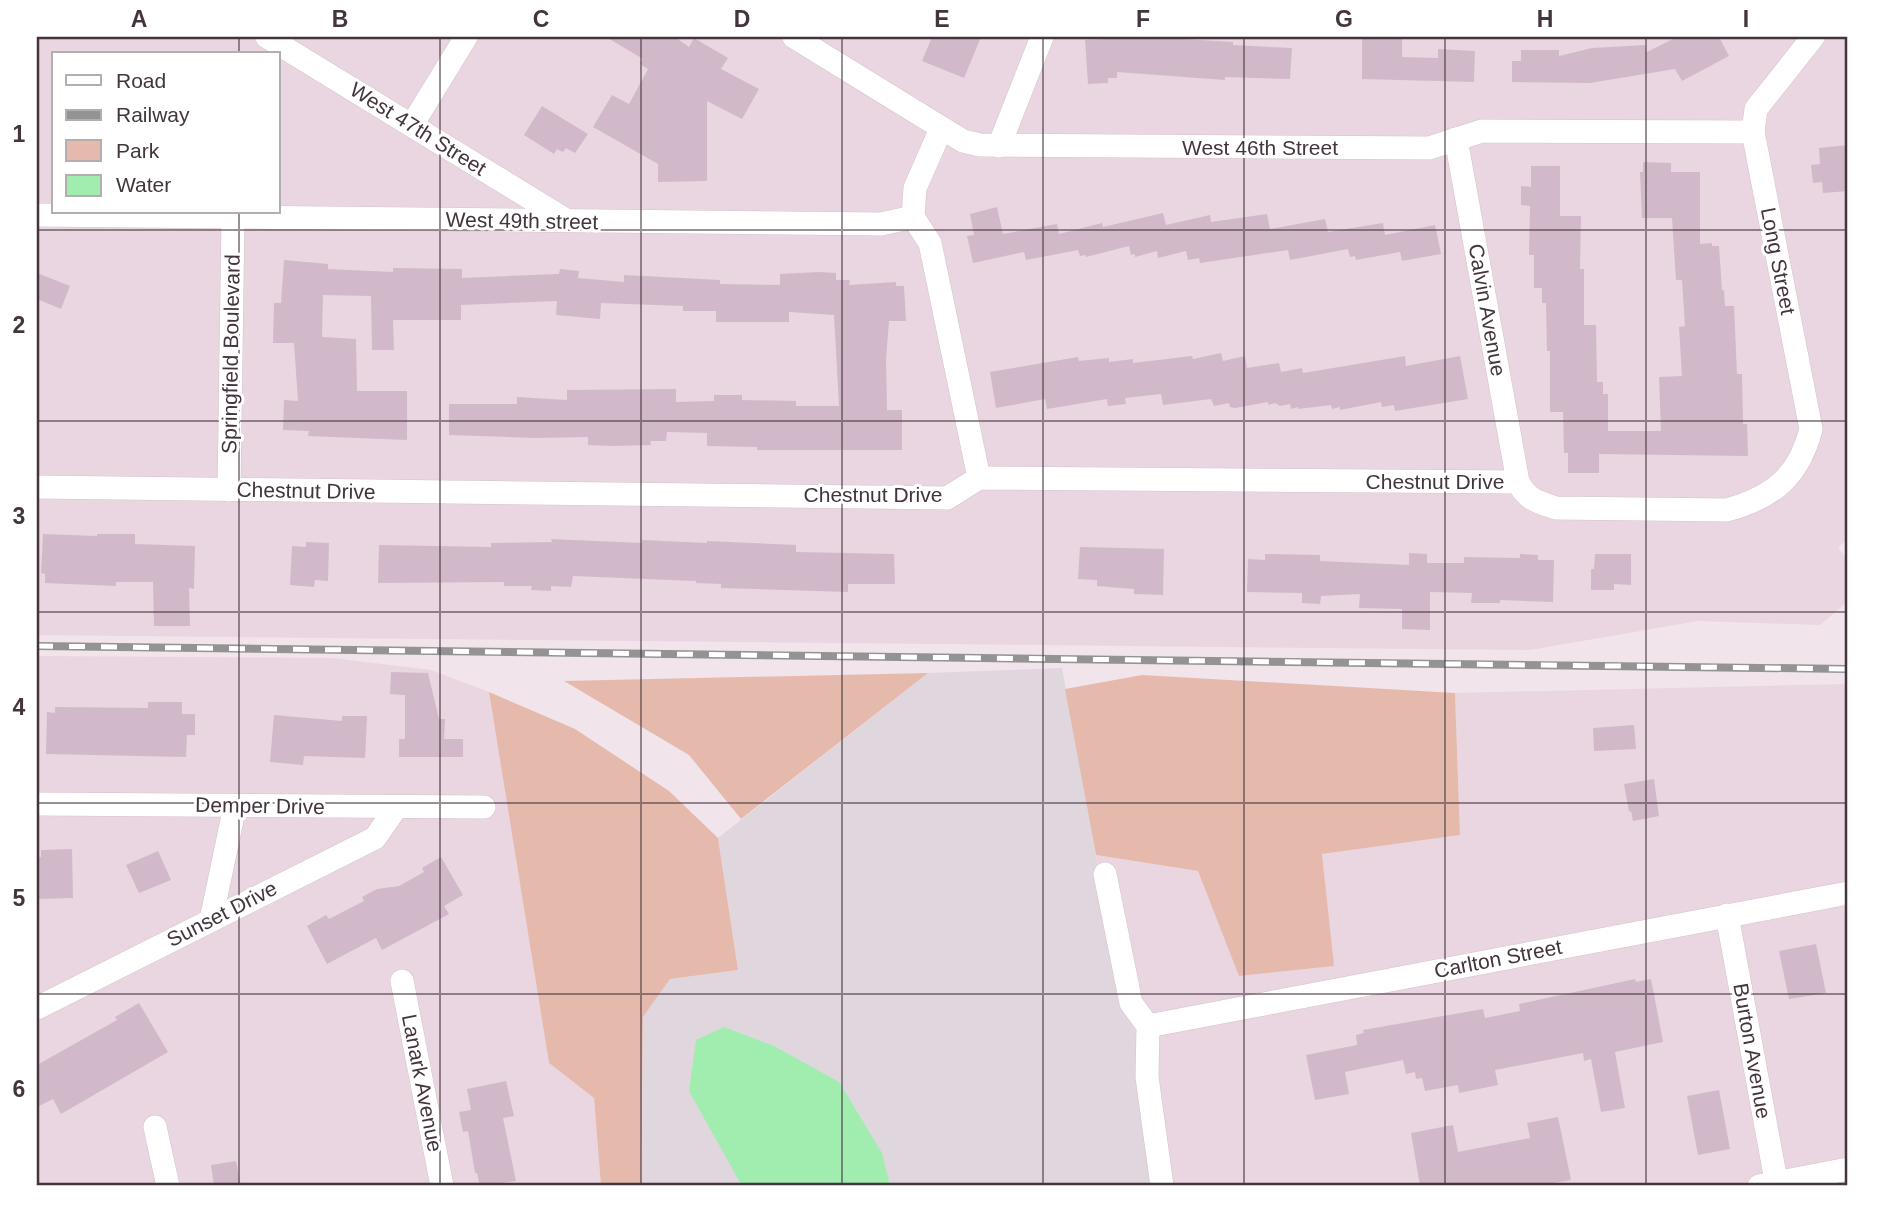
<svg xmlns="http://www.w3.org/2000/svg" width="1885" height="1223" viewBox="0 0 1885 1223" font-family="Arial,sans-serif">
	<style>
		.residential { fill: #e9d6e0; fill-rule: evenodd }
		.industrial { fill: #e0d6dd }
		.green { fill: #e5baad }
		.water { fill: #a1edaf }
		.building { fill: #d2b9c9 }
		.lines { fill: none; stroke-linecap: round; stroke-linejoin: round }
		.minor-casing { stroke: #d7c1cd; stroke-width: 24 }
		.minor { stroke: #fff; stroke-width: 23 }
		.rail-casing { stroke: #939393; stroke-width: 8 }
		.rail { stroke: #fff; stroke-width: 5; stroke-dasharray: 16; stroke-linecap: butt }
		.grid { fill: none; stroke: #43343d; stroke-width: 2; stroke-opacity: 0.55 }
		.labels { text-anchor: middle; stroke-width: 6; stroke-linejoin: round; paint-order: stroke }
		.street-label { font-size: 21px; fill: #43343d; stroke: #fff }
		.neatline { fill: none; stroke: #43343d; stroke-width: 2.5 }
		.grid-label { font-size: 23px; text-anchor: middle; font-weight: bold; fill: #43343d }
	</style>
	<rect width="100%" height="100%" fill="#f1e4eb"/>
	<g class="residential">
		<path d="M37,37H1848V540L1838,547L1848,561V601L1820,625L1698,621L1530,650L37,635ZM54,54H278V212H54Z"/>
		<polygon points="37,656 333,658 431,670 489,692 549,1063 594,1098 601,1186 37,1186"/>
		<polygon points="1848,684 1848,1186 1155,1186 1096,855 1198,871 1240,976 1333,966 1322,854 1460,835 1455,693"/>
	</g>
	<polygon class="industrial" points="1062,668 1122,1000 1137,1039 1155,1186 641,1186 643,1017 670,979 738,970 718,838 928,673"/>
	<g class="green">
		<polygon points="928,673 741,819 689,755 564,681"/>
		<polygon points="1142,675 1455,693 1460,835 1322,854 1334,966 1239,976 1198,871 1096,855 1065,689"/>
		<polygon points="489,692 575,729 669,791 718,838 738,970 670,979 643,1017 641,1186 601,1186 594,1098 549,1063"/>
	</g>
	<polygon class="water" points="724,1027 774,1046 839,1082 882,1153 890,1186 742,1186 689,1091 696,1040"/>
	<g class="building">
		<polygon points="606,37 675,37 689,47 694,38 728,58 721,69 759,89 742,119 707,101 707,181 658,182 658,164 593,127 612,95 629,104 648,69 640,64 643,59"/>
		<polygon points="932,37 981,37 964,78 922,61"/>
		<polygon points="1149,37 1233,42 1233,45 1292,48 1290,79 1225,77 1225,80 1117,72 1117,78 1108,78 1108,83 1088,84 1085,40"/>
		<polygon points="1362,37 1402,37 1402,57 1438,58 1438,49 1475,51 1474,82 1362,79"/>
		<polygon points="1677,37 1719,37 1729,56 1682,81 1675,69 1590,83 1512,82 1512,61 1521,61 1521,50 1559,50 1559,56 1592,48 1645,45 1647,52"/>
		<polygon points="542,106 588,134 575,153 566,148 563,152 557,149 554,154 524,135"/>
		<polygon points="1848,145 1848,191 1823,193 1822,182 1813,183 1811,165 1820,164 1819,148"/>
		<polygon points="1643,162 1671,163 1671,172 1700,172 1700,244 1712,243 1712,246 1719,246 1722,290 1724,290 1725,306 1734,306 1737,374 1742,374 1743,424 1747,424 1748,456 1599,454 1599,473 1568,473 1568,453 1564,453 1563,412 1550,412 1550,351 1547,351 1546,303 1542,303 1542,288 1534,288 1534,255 1529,255 1530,206 1521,205 1521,186 1531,187 1531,166 1560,166 1560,216 1581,216 1580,269 1584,269 1584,325 1596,325 1597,382 1603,382 1603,394 1608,394 1608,431 1661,431 1659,377 1682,376 1679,327 1685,326 1682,280 1676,280 1672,218 1642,218 1640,172 1643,172"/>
		<polygon points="997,207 1003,234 1057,224 1059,234 1102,223 1103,227 1163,213 1166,225 1210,215 1211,222 1267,214 1270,229 1325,219 1328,232 1383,223 1385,235 1435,225 1441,254 1402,261 1400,252 1356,260 1355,256 1350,257 1348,249 1290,260 1288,250 1200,263 1199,258 1188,260 1186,251 1158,258 1157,251 1135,257 1135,254 1131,255 1129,246 1086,257 1085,255 1080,256 1078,250 1026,260 1024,252 973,263 967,236 974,235 970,214"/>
		<polygon points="284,260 328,264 328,269 393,272 393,268 462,269 462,278 559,274 560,269 579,271 578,278 624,282 624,275 720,280 720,284 780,285 780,274 819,272 836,273 836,280 850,280 849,285 896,282 896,286 904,286 906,321 889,321 886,359 887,410 902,410 902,450 757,450 757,447 707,446 707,433 667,432 666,441 650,441 651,445 612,446 588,445 588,437 536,438 449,435 449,404 517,404 517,397 567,400 567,390 676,389 676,402 714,401 714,395 742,395 742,400 796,401 796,406 839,406 834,315 789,312 789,322 716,322 716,311 683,311 683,306 601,303 600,319 556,315 557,301 461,305 461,320 393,320 394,350 372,350 371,296 323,295 322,337 356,339 357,391 407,391 407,440 308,436 309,431 283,430 284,400 298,401 294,343 273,343 274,303 281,303"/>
		<polygon points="37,273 70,286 61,309 37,299"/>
		<polygon points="1221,353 1223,361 1245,356 1247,368 1279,363 1281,372 1302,368 1303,373 1405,356 1406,366 1460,356 1468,399 1395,411 1394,405 1382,407 1381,402 1340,410 1340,407 1332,409 1331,405 1298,409 1298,407 1291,409 1290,404 1280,406 1275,403 1268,405 1268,402 1235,408 1230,407 1229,403 1214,406 1211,399 1163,405 1161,394 1125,398 1126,404 1108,406 1107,399 1047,409 1045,399 996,408 990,372 1078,357 1079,361 1109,358 1109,362 1133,359 1133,363 1192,356 1193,359"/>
		<polygon points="43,534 97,536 97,534 135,534 135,544 195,546 194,589 189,588 190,626 154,626 153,582 116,582 116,586 45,583 45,574 41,573"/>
		<polygon points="551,539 642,543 642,540 707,543 707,541 796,545 796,552 894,554 895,584 848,584 848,592 721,588 721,584 696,583 696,581 573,576 571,587 551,586 551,591 531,590 532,586 504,586 504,582 378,583 379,545 491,547 491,543 552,542"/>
		<polygon points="306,542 329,543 328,581 315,580 314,587 290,585 292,546 306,547"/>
		<polygon points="1080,547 1164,549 1163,595 1134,594 1134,589 1097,586 1097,580 1078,579"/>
		<polygon points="1409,553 1427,554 1427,563 1464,563 1464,557 1520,558 1520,554 1538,555 1538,560 1554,560 1553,602 1500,600 1500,603 1471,603 1472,593 1430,592 1430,630 1402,629 1402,609 1359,608 1360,594 1321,596 1320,604 1302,603 1302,593 1247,592 1248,559 1265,560 1265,554 1320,555 1320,561 1409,565"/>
		<polygon points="1595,554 1631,554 1631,585 1614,584 1614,590 1591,590 1591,569 1594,569"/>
		<polygon points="391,672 428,673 439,719 445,719 444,739 463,739 463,757 399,757 399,739 405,739 405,695 390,694"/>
		<polygon points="148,702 182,702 182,714 195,714 195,735 187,735 186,757 46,754 47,712 55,713 55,707 148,708"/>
		<polygon points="274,715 342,721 342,716 367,716 365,758 304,756 303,765 270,762"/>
		<polygon points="1634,725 1636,749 1594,751 1593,728"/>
		<polygon points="1654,779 1659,816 1633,821 1631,811 1629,812 1624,784"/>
		<polygon points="72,849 73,898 38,899 37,857 41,857 41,850"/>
		<polygon points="158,851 171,880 139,893 126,865"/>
		<polygon points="441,857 463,895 444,906 449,914 382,950 376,938 327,964 307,926 326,915 329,919 364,901 362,897 377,889 399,886 424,872 422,868"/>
		<polygon points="1816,944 1826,993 1789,999 1779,951"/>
		<polygon points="1635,979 1636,982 1651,979 1663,1042 1615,1052 1625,1108 1601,1112 1591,1059 1584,1061 1583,1053 1495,1070 1498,1085 1459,1093 1458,1085 1425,1091 1422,1078 1416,1079 1415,1072 1406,1074 1403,1060 1345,1072 1349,1094 1315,1100 1306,1055 1357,1045 1356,1035 1364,1033 1363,1030 1483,1009 1485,1018 1520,1011 1519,1004"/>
		<polygon points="139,1003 168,1052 61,1114 53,1099 37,1107 37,1065 117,1020 115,1017"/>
		<polygon points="506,1081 514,1116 503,1118 516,1181 480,1186 477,1173 475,1173 468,1131 463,1132 459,1112 471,1110 467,1089"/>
		<polygon points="1719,1090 1730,1149 1698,1155 1687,1096"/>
		<polygon points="1558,1117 1571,1180 1536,1186 1420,1186 1411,1133 1453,1125 1458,1152 1530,1138 1527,1123"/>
		<polygon points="236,1161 241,1186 214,1186 211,1165"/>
	</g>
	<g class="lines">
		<g class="minor-casing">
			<g id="minor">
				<polyline points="267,37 566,220"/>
				<polyline points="794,37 963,141 980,145 1429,148 1482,131 1753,132"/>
				<polyline points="412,125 466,37"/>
				<polyline points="1456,139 1518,482"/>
				<polyline points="999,146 1042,37"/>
				<polyline points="37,215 881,224 913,217 915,188 941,129"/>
				<polyline points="913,217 930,243 979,478"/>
				<path d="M37,487L947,498L979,478L1518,482C1527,500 1538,502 1556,508L1727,510C1774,497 1799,476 1811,429L1753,132L1756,109L1813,37"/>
				<polyline points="229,490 233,218"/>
				<polyline points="37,804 484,807"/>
				<polyline points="1105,874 1131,1003 1148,1026 1147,1077 1162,1186"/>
				<polyline points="1727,915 1777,1186"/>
				<polyline points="211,920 235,806"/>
				<polyline points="402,981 442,1186"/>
				<polyline points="37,1008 375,838 396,808"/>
				<polyline points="1148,1026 1848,893"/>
				<polyline points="155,1127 168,1186"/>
				<polyline points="1759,1186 1848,1169"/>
			</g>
		</g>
		<use href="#minor" class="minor"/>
		<g class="rail-casing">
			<polyline id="rail" points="37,646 1848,669"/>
		</g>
		<use href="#rail" class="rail"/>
	</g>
	<path class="grid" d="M239,37V54M440,37V1186M641,37V1186M842,37V1186M1043,37V1186M1244,37V1186M1445,37V1186M1646,37V1186M239,212V1186M37,230H1848M37,421H1848M37,612H1848M37,803H1848M37,994H1848"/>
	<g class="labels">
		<g class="street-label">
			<text transform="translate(418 129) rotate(32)" y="7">West 47th Street</text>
			<text x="1260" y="155">West 46th Street</text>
			<text transform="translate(522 221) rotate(1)" y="7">West 49th street</text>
			<text transform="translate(1778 261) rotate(79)" y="7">Long Street</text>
			<text transform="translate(1487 310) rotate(80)" y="7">Calvin Avenue</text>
			<text transform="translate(231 354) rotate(-89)" y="7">Springfield Boulevard</text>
			<text x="1435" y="489">Chestnut Drive</text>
			<text transform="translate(306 491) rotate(1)" y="7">Chestnut Drive</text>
			<text x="873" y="502">Chestnut Drive</text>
			<text transform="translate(260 806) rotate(1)" y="7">Demper Drive</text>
			<text transform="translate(222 914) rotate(-27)" y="7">Sunset Drive</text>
			<text transform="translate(1498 959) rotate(-11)" y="7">Carlton Street</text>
			<text transform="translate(1752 1051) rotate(80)" y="7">Burton Avenue</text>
			<text transform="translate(422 1083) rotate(79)" y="7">Lanark Avenue</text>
		</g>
	</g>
	<rect width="1885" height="1223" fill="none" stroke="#ffffff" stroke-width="77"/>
	<rect x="52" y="52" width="228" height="161" fill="#ffffff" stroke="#b4aeb1" stroke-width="2"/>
	<rect x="66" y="75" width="35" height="10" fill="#ffffff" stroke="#b4aeb1" stroke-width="2"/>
	<text x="116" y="88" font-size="21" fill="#43343d">Road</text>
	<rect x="66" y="110" width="35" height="10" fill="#939393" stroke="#b4aeb1" stroke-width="2"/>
	<text x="116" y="122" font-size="21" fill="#43343d">Railway</text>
	<rect x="66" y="140" width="35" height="21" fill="#e5baad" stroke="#b4aeb1" stroke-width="2"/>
	<text x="116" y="158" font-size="21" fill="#43343d">Park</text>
	<rect x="66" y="175" width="35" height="21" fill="#a1edaf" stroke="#b4aeb1" stroke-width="2"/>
	<text x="116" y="192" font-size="21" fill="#43343d">Water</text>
	<rect x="38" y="38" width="1808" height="1146" class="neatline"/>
	<g class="grid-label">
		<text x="139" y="27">A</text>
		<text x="340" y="27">B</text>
		<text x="541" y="27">C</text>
		<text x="742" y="27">D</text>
		<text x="942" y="27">E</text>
		<text x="1143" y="27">F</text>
		<text x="1344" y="27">G</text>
		<text x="1545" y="27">H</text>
		<text x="1746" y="27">I</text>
		<text x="19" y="142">1</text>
		<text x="19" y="333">2</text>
		<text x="19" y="524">3</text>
		<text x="19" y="715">4</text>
		<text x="19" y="906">5</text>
		<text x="19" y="1097">6</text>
	</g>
</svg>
